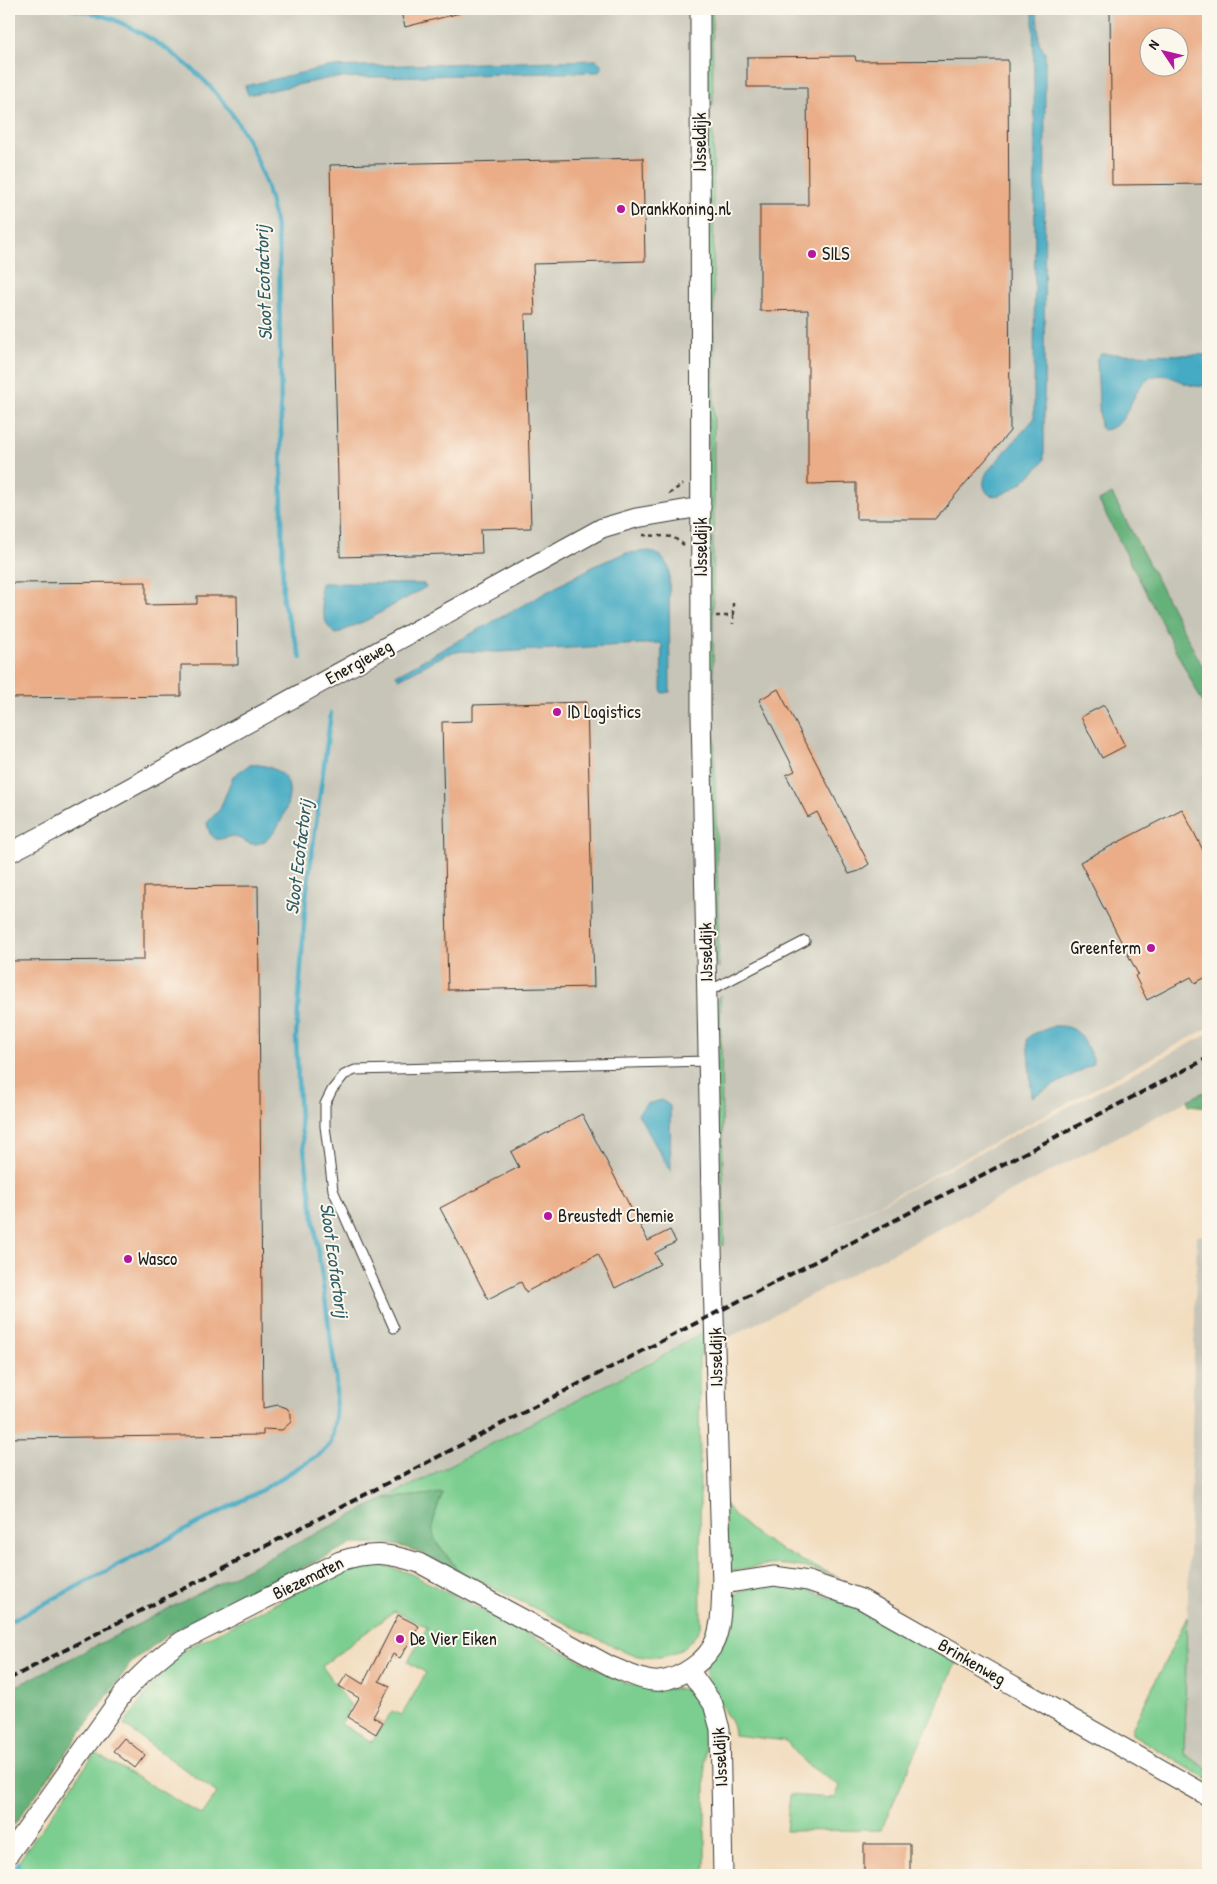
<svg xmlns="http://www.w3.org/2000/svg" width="1217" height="1884" viewBox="0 0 1217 1884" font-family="'Patrick Hand',sans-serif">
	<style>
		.industrial { fill: #c7c5b8; fill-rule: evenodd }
		.green { fill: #7cce90; stroke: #4c7556; fill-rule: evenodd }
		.forest { fill: #65b17a; stroke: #40664b }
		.water { fill: #44aac3; stroke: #306370 }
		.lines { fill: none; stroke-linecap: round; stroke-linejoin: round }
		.stream { stroke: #44aac3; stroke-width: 4.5 }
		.building { fill: #eaad87; fill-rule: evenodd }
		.service-casing { stroke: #3c3934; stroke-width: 11 }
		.minor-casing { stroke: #3c3934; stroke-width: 21 }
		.path { stroke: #3c3934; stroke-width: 2.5; stroke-dasharray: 4 4; stroke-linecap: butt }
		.service { stroke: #fff; stroke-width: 9 }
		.minor { stroke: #fff; stroke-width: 19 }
		.rail { stroke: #1c1c1c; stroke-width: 4; stroke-dasharray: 8 4; stroke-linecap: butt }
		.poi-dot { fill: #b5179e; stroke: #fbf7ec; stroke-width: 2 }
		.labels { text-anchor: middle; stroke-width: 4; stroke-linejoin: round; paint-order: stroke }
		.street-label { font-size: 18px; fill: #1c1c1c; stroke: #fbf7ec }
		.poi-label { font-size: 18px; fill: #1c1c1c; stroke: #fbf7ec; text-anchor: start }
		.water-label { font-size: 19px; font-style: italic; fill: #2e5c67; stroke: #fbf7ec }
	</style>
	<rect width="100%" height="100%" fill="#fbf7ec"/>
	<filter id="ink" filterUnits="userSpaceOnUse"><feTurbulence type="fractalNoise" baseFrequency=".02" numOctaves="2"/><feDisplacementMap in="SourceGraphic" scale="10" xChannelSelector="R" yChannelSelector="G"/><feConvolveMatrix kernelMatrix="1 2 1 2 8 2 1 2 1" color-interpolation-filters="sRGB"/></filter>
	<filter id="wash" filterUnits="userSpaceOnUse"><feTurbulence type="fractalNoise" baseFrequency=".0096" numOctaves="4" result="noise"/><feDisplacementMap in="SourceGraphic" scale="20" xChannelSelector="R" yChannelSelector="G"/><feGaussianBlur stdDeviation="1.12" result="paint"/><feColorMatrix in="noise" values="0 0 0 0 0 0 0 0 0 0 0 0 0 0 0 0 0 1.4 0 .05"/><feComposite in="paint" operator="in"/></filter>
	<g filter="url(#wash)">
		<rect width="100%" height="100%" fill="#f2ddbf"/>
		<g class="industrial">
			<path d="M9,9H1208V1028L792,1250L1208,1034V1090L722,1341L706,1331L534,1423L9,1690ZM1150,38H1180V68H1150Z"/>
			<polygon points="1197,1235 1208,1236 1208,1769 1184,1754"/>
		</g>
		<g class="green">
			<polygon points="707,9 712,9 713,106 708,101"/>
			<polygon points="713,132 714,534 709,534 708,136"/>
			<polygon points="709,537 713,537 713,685 719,968 716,964 708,663"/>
			<polygon points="720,995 724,1245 720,1245 715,1005"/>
			<path d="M706,1331L699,1359L701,1625C687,1657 657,1663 627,1653L460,1572L432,1537V1521L443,1493L384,1499L655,1360Z"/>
			<path d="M725,1504C753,1541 798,1559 840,1578C817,1570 793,1563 768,1565C753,1566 740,1573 726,1569Z"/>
			<path d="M365,1563H378L411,1574L625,1683C636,1686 647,1689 659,1689C686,1689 698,1685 705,1717V1875H9L95,1753L202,1815L217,1793L124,1725L168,1663L180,1652L347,1567ZM394,1611L427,1627L408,1662L426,1673L402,1715L392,1711L372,1742L341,1724L351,1706L322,1666Z"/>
			<path d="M768,1585C778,1586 789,1585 799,1588C855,1602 906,1636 956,1663L881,1830L786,1831L790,1795L835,1798L840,1786L805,1763L786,1741L734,1735C734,1725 729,1719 724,1711C697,1665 700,1668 732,1628V1596L749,1588Z"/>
			<polygon points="1187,1617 1184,1754 1208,1769 1208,1780 1132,1734 1132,1729"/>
		</g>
		<g class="forest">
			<polygon points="1112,494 1208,677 1208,713 1099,501"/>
			<polygon points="1208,1090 1208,1111 1207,1107 1189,1105 1188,1100"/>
			<path d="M443,1493C425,1537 431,1538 460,1572C416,1550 400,1539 349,1545L167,1635L131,1663L14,1825L9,1816V1690L384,1499Z"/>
		</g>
		<g class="water">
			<path d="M1033,9H1037L1039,42L1045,52L1044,460C1038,471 996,509 986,491C982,485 984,478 987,472L1034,419L1035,160Z"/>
			<polygon points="597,60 603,66 598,72 331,78 248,95 245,86 327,67"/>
			<path d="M1101,354L1208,355V385C1183,392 1171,367 1150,378C1128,390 1132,427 1103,430L1100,427L1097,358Z"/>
			<polygon points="650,551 661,556 669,568 670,692 663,693 661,690 662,645 660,643 499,652 462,651 447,654 399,679 396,675 596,565 626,553"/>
			<path d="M322,583L424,584L426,587L369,619L336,634C322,627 321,599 320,586Z"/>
			<path d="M249,765C263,763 287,770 289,788C291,804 277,838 260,843C249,847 244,839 235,837C229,835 223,840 216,839L210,834L207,823L220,809L233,776Z"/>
			<path d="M1054,1026C1081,1025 1082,1038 1093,1059V1064L1032,1097L1027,1039L1031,1035Z"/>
			<polygon points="662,1100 670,1106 671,1172 638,1114 646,1104"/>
		</g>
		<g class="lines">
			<g class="stream">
				<path d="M71,9C85,12 102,14 115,20C216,66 269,143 279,252L283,602L301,658"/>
				<polyline points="9,1622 260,1491 322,1453 331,1443 336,1413 336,1377 300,1120 296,1038 306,897 331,713"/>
				<polyline points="13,1875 18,1868 18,1863"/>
			</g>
		</g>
		<g id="blocks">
			<g class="building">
				<polygon points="400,9 460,9 460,13 405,27"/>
				<path d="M1110,9H1208V184L1112,185ZM1150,38H1180V68H1150Z"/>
				<polygon points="855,56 856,61 1008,60 1010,431 935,519 856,519 856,483 808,484 808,310 760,311 760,205 808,205 807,87 747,87 747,57"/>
				<polygon points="643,158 645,261 533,264 535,314 525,314 531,528 481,529 482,553 340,557 330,165"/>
				<polygon points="146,582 146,605 197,604 197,596 237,596 238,665 181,665 181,696 9,698 9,583"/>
				<polygon points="778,689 869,864 859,871 849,874 817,812 808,817 786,775 795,771 759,700"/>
				<polygon points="587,702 594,987 448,990 442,722 473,721 473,705"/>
				<polygon points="1104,705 1125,746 1102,758 1081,717"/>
				<polygon points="1182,809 1208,860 1208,976 1195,983 1191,977 1147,1000 1135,976 1138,974 1080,862"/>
				<polygon points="258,886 263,1408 278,1405 287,1408 291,1414 291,1422 282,1430 263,1429 263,1435 9,1438 9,961 144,960 144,887"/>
				<polygon points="582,1114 648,1241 670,1230 676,1242 655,1253 660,1264 615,1288 598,1254 526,1292 521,1282 488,1299 440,1208 519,1167 511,1152"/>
				<polygon points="398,1615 419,1626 400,1658 393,1654 379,1681 390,1686 373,1717 383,1722 376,1734 348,1717 359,1698 339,1686 347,1674 363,1684"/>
				<polygon points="124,1738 145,1755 135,1768 113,1751"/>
				<rect x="864" y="1844" width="46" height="31"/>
			</g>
		</g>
	</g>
	<g filter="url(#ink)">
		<use href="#blocks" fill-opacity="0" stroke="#3c3934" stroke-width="1"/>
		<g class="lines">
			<g class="service-casing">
				<g id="service">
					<polyline points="707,992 805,941"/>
					<polyline points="394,1328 333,1190 325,1126 325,1104 332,1090 344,1075 355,1070 708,1061"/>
				</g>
			</g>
			<g class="minor-casing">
				<g id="minor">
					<polyline points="9,853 55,829 602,528 636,518 701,507"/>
					<polyline points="722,1584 774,1576 808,1581 861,1599 1208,1796"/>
					<polyline points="689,1670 713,1704 720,1729 723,1875"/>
					<path d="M9,1854L123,1694C141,1673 159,1656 182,1641L340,1561C372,1551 388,1553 419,1563L612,1667C626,1672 645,1683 660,1681C681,1678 707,1661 715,1641C722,1624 721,1602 722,1584L712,1247L701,713L700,9"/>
				</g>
			</g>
			<g class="path">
				<polyline points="669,494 683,484"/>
				<polyline points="643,535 673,537 684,545"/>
				<polyline points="733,603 733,616"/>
				<polyline points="716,616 733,616 733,624"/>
			</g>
			<use href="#service" class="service"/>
			<use href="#minor" class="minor"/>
			<polyline class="rail" points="9,1679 1208,1058"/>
		</g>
	</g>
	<g class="poi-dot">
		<circle cx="621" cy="209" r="5"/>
		<circle cx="812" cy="254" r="5"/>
		<circle cx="557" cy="712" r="5"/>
		<circle cx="1151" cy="948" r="5"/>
		<circle cx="548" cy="1216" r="5"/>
		<circle cx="128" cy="1259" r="5"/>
		<circle cx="400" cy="1639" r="5"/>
	</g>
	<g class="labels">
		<g class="street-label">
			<text transform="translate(700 142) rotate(-90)" y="6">IJsseldijk</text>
			<text transform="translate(701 547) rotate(-90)" y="6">IJsseldijk</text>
			<text transform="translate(359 662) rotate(-29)" y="6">Energieweg</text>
			<text transform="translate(706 952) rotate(-91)" y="6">IJsseldijk</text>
			<text transform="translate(716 1357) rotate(-91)" y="6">IJsseldijk</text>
			<text transform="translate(308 1578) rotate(-26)" y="6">Biezematen</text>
			<text transform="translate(972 1662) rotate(30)" y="6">Brinkenweg</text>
			<text transform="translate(720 1757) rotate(-93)" y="6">IJsseldijk</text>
		</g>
		<g class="poi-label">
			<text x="631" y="215">DrankKoning.nl</text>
			<text x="822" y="260">SILS</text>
			<text x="567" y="718">ID Logistics</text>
			<text x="1141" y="954" text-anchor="end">Greenferm</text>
			<text x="558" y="1222">Breustedt Chemie</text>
			<text x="138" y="1265">Wasco</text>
			<text x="410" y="1645">De Vier Eiken</text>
		</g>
		<g class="water-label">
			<text transform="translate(263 283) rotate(-92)" y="7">Sloot Ecofactorij</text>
			<text transform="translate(298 857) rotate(-83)" y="7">Sloot Ecofactorij</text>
			<text transform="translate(335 1260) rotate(82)" y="7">Sloot Ecofactorij</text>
		</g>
	</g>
	<rect width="1217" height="1884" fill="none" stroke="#fbf7ec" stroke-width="30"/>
	<g transform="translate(1164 52) rotate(305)"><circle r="24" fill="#fbf7ec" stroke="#a29f99"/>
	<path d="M0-4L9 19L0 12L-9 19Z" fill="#b5179e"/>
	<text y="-8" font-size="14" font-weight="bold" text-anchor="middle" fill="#1c1c1c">N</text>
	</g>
</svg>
